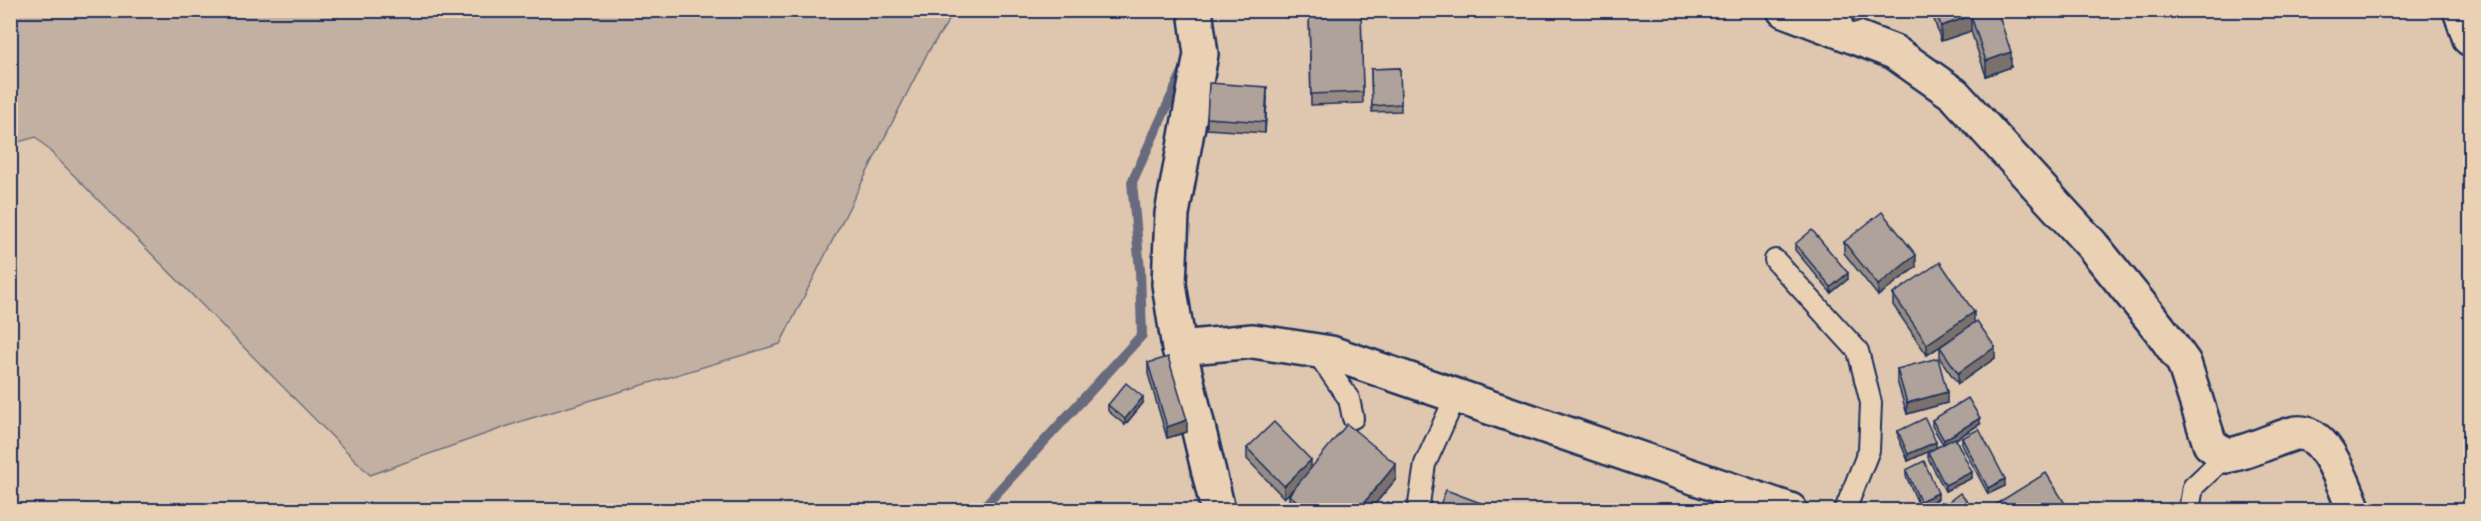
<svg xmlns="http://www.w3.org/2000/svg" width="2481" height="521" viewBox="0 0 2481 521" font-family="Itim,sans-serif">
	<style>
		.green { fill: #c2b1a2; stroke: #6e7080; stroke-width: 1.5 }
		.lines { fill: none; stroke-linecap: round; stroke-linejoin: round }
		.stream { stroke: #686b7e; stroke-width: 10 }
		.lane-casing { stroke: #1b2f5e; stroke-width: 24 }
		.street-casing { stroke: #1b2f5e; stroke-width: 38 }
		.lane { stroke: #ebd1b3; stroke-width: 20 }
		.street { stroke: #ebd1b3; stroke-width: 33 }
		.wall { fill: #968b84; stroke: #1b2f5e; stroke-width: 1.5 }
		.shaded-wall { fill: #7a716c; stroke: #1b2f5e; stroke-width: 1.5 }
		.building { fill: #aea29a; stroke: #1b2f5e; stroke-width: 1.5 }
	</style>
	<rect width="100%" height="100%" fill="#dec7ae"/>
	<filter id="ink" filterUnits="userSpaceOnUse"><feTurbulence type="fractalNoise" baseFrequency=".0167" numOctaves="2"/><feDisplacementMap in="SourceGraphic" scale="12" xChannelSelector="R" yChannelSelector="G"/><feConvolveMatrix kernelMatrix="1 2 1 2 8 2 1 2 1" color-interpolation-filters="sRGB"/></filter>
	<g filter="url(#ink)">
		<polygon class="green" points="11,10 955,10 955,11 928,52 780,344 525,420 370,475 36,137 11,144"/>
		<g class="lines">
			<polyline class="stream" points="981,510 1142,335 1140,270 1132,182 1185,67"/>
			<g class="lane-casing">
				<g id="lane">
					<polyline points="1775,260 1858,351 1871,403 1869,450 1845,510"/>
					<polyline points="1315,350 1349,399 1353,418"/>
					<polyline points="1418,510 1425,464 1456,396"/>
					<polyline points="2189,510 2193,487 2226,456"/>
				</g>
			</g>
			<g class="street-casing">
				<g id="street">
					<polyline points="1195,10 1201,54 1172,214 1169,284 1179,348 1218,510"/>
					<path d="M1784,10L1894,52L1954,94L2092,245L2159,328L2184,363L2210,444L2226,456C2250,452 2269,441 2292,434C2326,424 2344,487 2354,510"/>
					<polyline points="2460,10 2470,39"/>
					<polyline points="1179,348 1253,341 1331,353 1790,510"/>
				</g>
			</g>
			<use href="#lane" class="lane"/>
			<use href="#street" class="street"/>
		</g>
		<g class="wall">
			<polygon points="1309,10 1361,10 1363,103 1311,105"/>
			<polygon points="1849,10 1895,10 1853,23"/>
			<polygon points="1931,10 1997,10 2011,67 1986,76 1971,31 1941,41"/>
			<polygon points="1400,68 1401,111 1372,112 1371,69"/>
			<polygon points="1267,98 1265,133 1207,129 1207,118"/>
			<polygon points="1844,242 1916,267 1878,296 1844,253"/>
			<polygon points="1795,244 1848,279 1831,293 1795,250"/>
			<polygon points="1893,294 1974,323 1995,358 1958,384 1940,359 1940,347 1963,331 1927,355 1893,305"/>
			<polygon points="1148,363 1187,432 1167,438 1148,374"/>
			<polygon points="1897,369 1947,403 1907,414 1897,381"/>
			<polygon points="1143,403 1125,425 1108,411 1108,405"/>
			<polygon points="1932,420 1980,424 1956,439 1972,478 1945,491 1928,458 1928,452 1933,449 1908,461 1898,437 1898,431 1936,448 1943,444 1932,426"/>
			<polygon points="1962,438 2005,486 1988,494 1962,445"/>
			<polygon points="1247,448 1311,468 1396,479 1370,510 1289,510 1289,495 1295,487 1284,498 1247,459"/>
			<polygon points="1906,470 1938,499 1920,508 1906,476"/>
		</g>
		<g class="shaded-wall">
			<polygon points="1855,10 1895,10 1853,23 1853,11"/>
			<polygon points="1971,16 1971,31 1941,41 1941,26"/>
			<polygon points="2011,52 2011,67 1986,76 1986,61"/>
			<polygon points="1267,87 1267,98 1265,133 1265,122"/>
			<polygon points="1916,255 1916,267 1878,296 1878,285"/>
			<polygon points="1848,273 1848,279 1831,293 1831,287"/>
			<polygon points="1974,312 1974,324 1927,355 1927,344"/>
			<polygon points="1995,347 1995,358 1958,384 1958,373"/>
			<polygon points="1947,392 1947,403 1907,414 1907,403"/>
			<polygon points="1143,397 1143,403 1125,425 1125,419"/>
			<polygon points="1980,418 1980,424 1944,446 1944,440"/>
			<polygon points="1187,420 1187,432 1167,438 1167,427"/>
			<polygon points="1936,442 1936,448 1908,461 1908,454"/>
			<polygon points="1311,460 1311,471 1284,498 1284,486"/>
			<polygon points="1396,464 1396,479 1370,510 1358,510"/>
			<polygon points="1972,472 1972,478 1945,491 1945,485"/>
			<polygon points="2005,479 2005,486 1988,494 1988,488"/>
			<polygon points="1938,493 1938,499 1920,508 1920,501"/>
		</g>
		<g class="building">
			<polygon points="1309,10 1361,10 1363,92 1311,94"/>
			<polygon points="1936,10 1997,10 2011,52 1986,61 1971,16 1941,26"/>
			<polygon points="1400,68 1401,104 1372,106 1371,69"/>
			<polygon points="1209,83 1267,87 1265,122 1207,118"/>
			<polygon points="1882,212 1916,255 1878,285 1844,242"/>
			<polygon points="1812,230 1848,273 1831,287 1795,244"/>
			<polygon points="1940,262 1974,312 1927,344 1893,294"/>
			<polygon points="1977,321 1995,347 1958,373 1940,347"/>
			<polygon points="1168,357 1187,420 1167,427 1148,363"/>
			<polygon points="1938,358 1947,392 1907,403 1897,369"/>
			<polygon points="1126,383 1143,397 1125,419 1108,405"/>
			<polygon points="1968,398 1980,418 1944,440 1932,420"/>
			<polygon points="1925,418 1936,442 1908,454 1898,431"/>
			<polygon points="1274,422 1311,460 1284,486 1247,448"/>
			<polygon points="1347,424 1396,464 1358,510 1309,510 1289,495"/>
			<polygon points="1979,429 2005,479 1988,488 1962,438"/>
			<polygon points="1955,438 1972,472 1945,485 1928,452"/>
			<polygon points="1924,461 1938,493 1920,501 1906,470"/>
			<polygon points="2046,473 2069,510 2000,510 1996,504"/>
			<polygon points="1446,490 1486,505 1484,510 1438,510"/>
			<polygon points="1960,493 1974,510 1938,510"/>
			<polygon points="1388,502 1398,510 1381,510"/>
			<polygon points="2272,508 2284,510 2272,510"/>
		</g>
	</g>
	<rect width="2481" height="521" fill="none" stroke="#ebd1b3" stroke-width="36"/>
	<rect x="18" y="18" width="2445" height="485" fill="none" stroke="#1b2f5e" stroke-width="2" filter="url(#ink)"/>
</svg>
